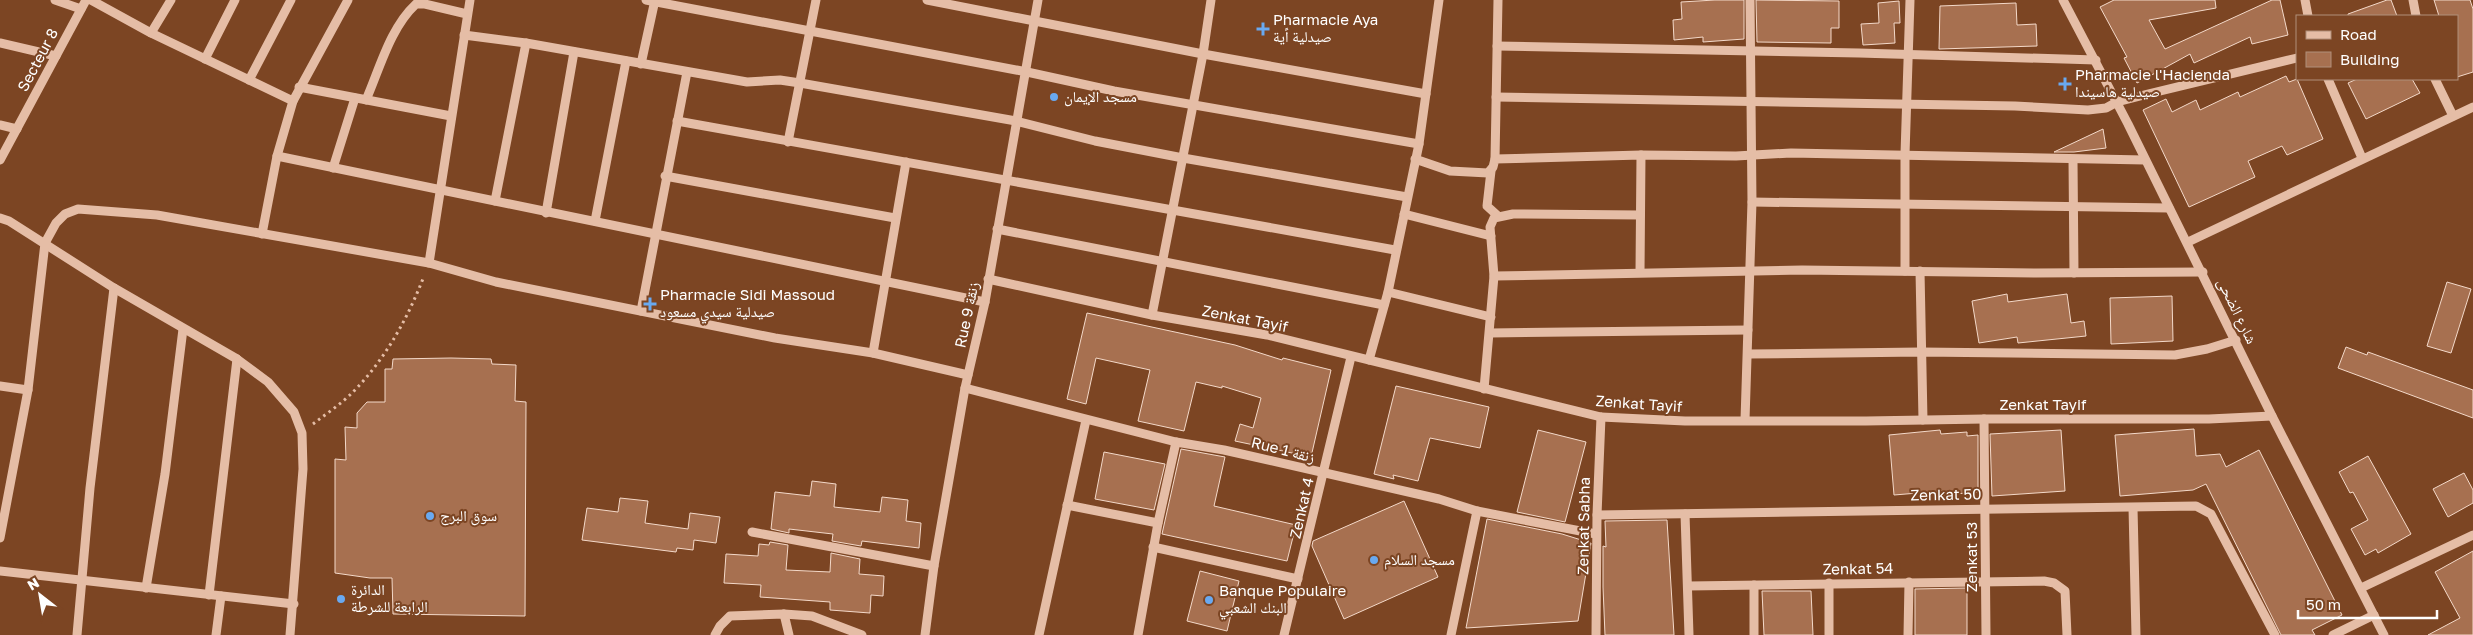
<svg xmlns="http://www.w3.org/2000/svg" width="2473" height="635" viewBox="0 0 2473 635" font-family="'Golos Text','Noto Naskh Arabic',sans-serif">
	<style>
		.building { fill: #a77050; stroke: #f4d9c9 }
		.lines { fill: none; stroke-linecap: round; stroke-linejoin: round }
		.path { stroke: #e5bda6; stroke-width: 3; stroke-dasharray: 2.5 4; stroke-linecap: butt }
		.minor { stroke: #e5bda6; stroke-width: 9 }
		.poi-dot { fill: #69a9f0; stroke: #7c4523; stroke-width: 2 }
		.labels { text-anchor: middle; stroke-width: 4; stroke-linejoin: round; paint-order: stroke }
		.poi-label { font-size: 15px; fill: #fff; stroke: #7c4523; text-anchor: start }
		.street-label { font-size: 15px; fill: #fff; stroke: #7c4523 }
	</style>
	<rect width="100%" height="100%" fill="#7c4523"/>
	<g class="building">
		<polygon points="1715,0 1744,0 1744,39 1703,42 1703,37 1674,40 1673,20 1682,19 1681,2"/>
		<polygon points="1756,0 1839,1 1839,28 1831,28 1831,43 1757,42"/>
		<polygon points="2114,0 2215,0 2216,8 2149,20 2165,49 2272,0 2280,0 2288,35 2252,44 2250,37 2194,63 2190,54 2137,83 2124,58 2127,57 2100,7"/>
		<polygon points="2387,0 2391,0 2397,16 2348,16 2348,14"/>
		<polygon points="2434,0 2470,0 2473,9 2473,72 2457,77 2457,16 2439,16"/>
		<polygon points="1899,1 1900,23 1894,23 1895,43 1863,45 1861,24 1879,23 1878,3"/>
		<polygon points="2016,3 2017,25 2036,24 2037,46 1939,49 1940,6"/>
		<polygon points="2286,76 2289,82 2297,79 2323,139 2287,155 2282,146 2248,161 2255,177 2189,207 2143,110 2166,99 2172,112 2196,100 2200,110 2238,92 2240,97"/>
		<polygon points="2357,79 2412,79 2420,93 2366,119 2348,83"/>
		<polygon points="2103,129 2106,148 2074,152 2054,152"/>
		<polygon points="2447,282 2471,289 2451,353 2427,346"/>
		<polygon points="2007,294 2008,302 2067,294 2071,323 2084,321 2086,336 2018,343 2017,337 1979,343 1972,301"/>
		<polygon points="2172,296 2173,341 2111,344 2110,298"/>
		<polygon points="1087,313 1235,345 1282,360 1283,358 1331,370 1311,457 1235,441 1240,424 1253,428 1261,398 1222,386 1222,388 1196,382 1184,431 1138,421 1150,370 1096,358 1086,404 1067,399"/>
		<polygon points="2346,347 2367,355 2368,352 2473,390 2473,418 2338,368"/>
		<polygon points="451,358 491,359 492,364 516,365 515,401 526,402 525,616 393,614 392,578 370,578 335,573 335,459 346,460 345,427 357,428 357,413 367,402 385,402 385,369 392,369 393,359"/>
		<polygon points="1396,386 1489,407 1480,448 1430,438 1418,481 1393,475 1394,479 1374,474"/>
		<polygon points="2194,429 2196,456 2220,454 2226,467 2259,450 2342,615 2312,630 2315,635 2281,635 2206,484 2193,490 2120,496 2115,435"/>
		<polygon points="1538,430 1586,442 1565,522 1517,512"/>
		<polygon points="1940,430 1941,434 1967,432 1967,436 1978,435 1978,492 1943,495 1942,491 1894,495 1889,435"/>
		<polygon points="2061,430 2065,491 1992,496 1990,434"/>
		<polygon points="1181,449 1225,457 1214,506 1296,525 1287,561 1162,534"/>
		<polygon points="1104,452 1165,464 1154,510 1095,499"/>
		<polygon points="2368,456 2411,534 2378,553 2376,549 2365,555 2351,529 2368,520 2353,492 2350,493 2339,472"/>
		<polygon points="2464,473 2473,490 2473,503 2448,517 2433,489"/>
		<polygon points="812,481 836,484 834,507 880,512 882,497 908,500 906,521 921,523 919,548 862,541 861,546 832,541 833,534 789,529 789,533 771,529 775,492 810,496"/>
		<polygon points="620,498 648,501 645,523 688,529 690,513 720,517 716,543 694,540 693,550 677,548 676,552 582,540 587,508 618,512"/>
		<polygon points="1404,501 1438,577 1344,619 1312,546 1313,541"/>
		<polygon points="1487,519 1562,534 1591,543 1578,621 1466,628"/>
		<polygon points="1667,520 1674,635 1605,635 1603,587 1603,546 1606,547 1605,521"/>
		<polygon points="770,542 788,545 786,570 830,572 831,553 860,559 859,574 884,576 883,596 871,595 870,613 830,610 830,602 760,597 761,585 724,583 726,554 758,556 759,544 769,545"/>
		<polygon points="2473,551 2473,635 2428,635 2460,618 2435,572"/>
		<polygon points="1200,571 1239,581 1227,631 1187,621"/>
		<polygon points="1967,588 1967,635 1915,635 1915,589"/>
		<polygon points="1762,591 1811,591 1813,635 1764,635"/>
	</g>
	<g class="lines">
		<path class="path" d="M313,424C326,414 341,404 352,393C385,360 408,318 424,276"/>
		<g class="minor">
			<polyline points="55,0 81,9"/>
			<polyline points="91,0 151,33 293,101"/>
			<polyline points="646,0 1027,72 1114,91 1419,144"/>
			<polyline points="927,0 1203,54 1426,94"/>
			<polyline points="2063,0 2128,124 2272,416 2384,635"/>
			<polyline points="2305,0 2308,16"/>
			<polyline points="2413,0 2416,16"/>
			<polyline points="151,33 171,0"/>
			<polyline points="464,35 526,43 747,82 780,80 800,83 1016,121 1095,141 1183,158 1407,197"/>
			<polyline points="0,43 56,56"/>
			<polyline points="1497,46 1859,53 2096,60"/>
			<polyline points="205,59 235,0"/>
			<polyline points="641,64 655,0"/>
			<polyline points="2328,79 2362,158"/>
			<polyline points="2435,79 2453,116"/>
			<polyline points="249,80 291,0"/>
			<polyline points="299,87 451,116"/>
			<polyline points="1496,97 2015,106 2088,110 2106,108 2117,102 2148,94 2297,58"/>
			<path d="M366,100C380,68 390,28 416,4H425L467,14"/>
			<polyline points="677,121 1395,250"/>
			<polyline points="0,125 17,129"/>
			<polyline points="788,142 816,0"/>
			<polyline points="277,156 985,302"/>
			<polyline points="1415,159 1450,171 1488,173 1493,167 1495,159 1641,155 1736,156 1791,153 2145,160"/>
			<polyline points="1495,159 1498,0"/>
			<polyline points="0,160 86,0"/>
			<polyline points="2073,160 2074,273"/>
			<polyline points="333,168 355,98"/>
			<polyline points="1491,171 1487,206 1498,216"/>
			<polyline points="665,176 895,218"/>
			<polyline points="495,201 526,43"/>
			<polyline points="1752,202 2169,208"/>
			<polyline points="546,213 574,52"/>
			<polyline points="1404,214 1491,236"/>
			<polyline points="0,218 9,221 114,288 237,359 268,382 294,412 302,433 303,469 290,635"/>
			<polyline points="595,221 626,61"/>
			<polyline points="997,229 1384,305"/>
			<polyline points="262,234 277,156 293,101 348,0"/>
			<polyline points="2188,242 2473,107"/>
			<polyline points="429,263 470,0"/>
			<polyline points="1905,271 1905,154 1910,0"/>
			<polyline points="1920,271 1923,420"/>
			<polyline points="1640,272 1641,155"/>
			<polyline points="1494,276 1802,270 2036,273 2203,272"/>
			<polyline points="988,279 1152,315 1267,335 1601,417 1685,421 1866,421 1984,419 2209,419 2272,416"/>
			<polyline points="1388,292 1491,317"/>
			<polyline points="641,311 687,72"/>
			<polyline points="1152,315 1203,54 1211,0"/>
			<polyline points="1490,333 1748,330"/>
			<polyline points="873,353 906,162"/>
			<polyline points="1748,354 1921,352 2175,355 2207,349 2236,340"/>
			<polyline points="1369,360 1388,292 1419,144 1439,0"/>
			<polyline points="0,386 28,390"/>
			<polyline points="965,388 1176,442 1224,450 1439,499 1477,511 1596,534"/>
			<polyline points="1484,389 1494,276 1490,227 1494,218 1513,214 1640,215"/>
			<polyline points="1984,419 1986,635"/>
			<polyline points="1745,420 1752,202 1750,0"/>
			<polyline points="1067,505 1158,523"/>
			<polyline points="2133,508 2136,635"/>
			<polyline points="1685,514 1689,635"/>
			<polyline points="1597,515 2196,506 2211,514 2275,635"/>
			<polyline points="752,532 934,566"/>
			<polyline points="0,538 28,390 45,243 56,223 65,214 78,209 157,215 429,263 496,282 775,338 873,353 968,375"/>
			<polyline points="1153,547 1298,579"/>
			<polyline points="0,571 294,604"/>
			<polyline points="1829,583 1829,635"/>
			<polyline points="1754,585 1754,635"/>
			<polyline points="1688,586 2044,581 2054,583 2065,591 2067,635"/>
			<polyline points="146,588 165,474 183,329"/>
			<polyline points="2361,588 2473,535"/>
			<polyline points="209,595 237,359"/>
			<polyline points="784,614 789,635"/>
			<polyline points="77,635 90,488 114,288"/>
			<polyline points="216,635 221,596"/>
			<polyline points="715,635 720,626 730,616 784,614 812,616 862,635"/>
			<polyline points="925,635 934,566 965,388 985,302 1038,0"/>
			<polyline points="1039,635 1086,420"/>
			<polyline points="1138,635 1158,523 1176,442"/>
			<polyline points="1284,635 1351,357"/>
			<polyline points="1451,635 1477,511"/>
			<polyline points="1596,635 1597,515 1601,417"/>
			<polyline points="1908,635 1909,582"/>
			<polyline points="2333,635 2374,615"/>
		</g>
	</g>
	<g class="poi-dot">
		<path d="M1260.5 21.5h5v5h5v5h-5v5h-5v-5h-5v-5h5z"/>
		<path d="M2062.5 76.5h5v5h5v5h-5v5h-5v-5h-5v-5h5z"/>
		<circle cx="1054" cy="97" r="5"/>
		<path d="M647.5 296.5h5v5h5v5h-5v5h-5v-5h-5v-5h5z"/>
		<circle cx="430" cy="516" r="5"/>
		<circle cx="1374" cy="560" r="5"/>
		<circle cx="341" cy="599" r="5"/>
		<circle cx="1209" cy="600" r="5"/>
	</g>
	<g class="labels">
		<g class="poi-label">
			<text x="1273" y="25">Pharmacie Aya<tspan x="1273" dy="17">صيدلية اًية</tspan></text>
			<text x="2075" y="80">Pharmacie l'Hacienda<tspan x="2075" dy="17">صيدلية هاسيندا</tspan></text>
			<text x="1064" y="102">مسجد الإيمان</text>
			<text x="660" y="300">Pharmacie Sidi Massoud<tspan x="660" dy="17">صيدلية سيدي مسعود</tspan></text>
			<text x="440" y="521">سوق البرج</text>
			<text x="1384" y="565">مسجد السلام</text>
			<text x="351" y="595">الدائرة<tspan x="351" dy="17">الرابعة للشرطة</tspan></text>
			<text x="1219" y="596">Banque Populaire<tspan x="1219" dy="17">البنك الشعبي</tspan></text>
		</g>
		<g class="street-label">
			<text transform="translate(38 60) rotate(-62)" y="5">Secteur 8</text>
			<text transform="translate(2237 311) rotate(64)" y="5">شارع الضحى</text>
			<text transform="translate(967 315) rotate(-78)" y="5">Rue 9 زنقة</text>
			<text transform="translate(1245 319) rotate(11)" y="5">Zenkat Tayif</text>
			<text transform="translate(1639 404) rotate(4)" y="5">Zenkat Tayif</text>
			<text x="2043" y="410">Zenkat Tayif</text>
			<text transform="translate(1283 450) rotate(14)" y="5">Rue 1 زنقة</text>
			<text transform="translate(1946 495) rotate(-1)" y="5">Zenkat 50</text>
			<text transform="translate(1302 508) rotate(-77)" y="5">Zenkat 4</text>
			<text transform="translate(1584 526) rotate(-89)" y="5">Zenkat Sabha</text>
			<text transform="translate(1972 557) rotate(-90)" y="5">Zenkat 53</text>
			<text transform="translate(1858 569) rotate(-1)" y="5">Zenkat 54</text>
		</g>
	</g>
	<rect x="2296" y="15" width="162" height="65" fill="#7c4523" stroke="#b08f7b"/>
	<rect x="2306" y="31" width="25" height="8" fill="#e5bda6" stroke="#b08f7b"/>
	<text x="2340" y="40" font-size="15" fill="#ffffff">Road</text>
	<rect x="2306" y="52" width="25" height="15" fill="#a77050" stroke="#b08f7b"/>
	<text x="2340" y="65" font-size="15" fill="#ffffff">Building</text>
	<g transform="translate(40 595) rotate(329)" stroke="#7c4523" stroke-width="4" paint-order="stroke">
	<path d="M0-4L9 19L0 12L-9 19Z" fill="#ffffff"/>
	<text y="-8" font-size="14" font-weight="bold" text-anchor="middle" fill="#ffffff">N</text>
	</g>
	<path d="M2298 610v8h139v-8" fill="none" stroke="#ffffff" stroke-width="2.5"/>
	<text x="2306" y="610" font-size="15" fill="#ffffff" stroke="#7c4523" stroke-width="4" paint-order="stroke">50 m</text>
</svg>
